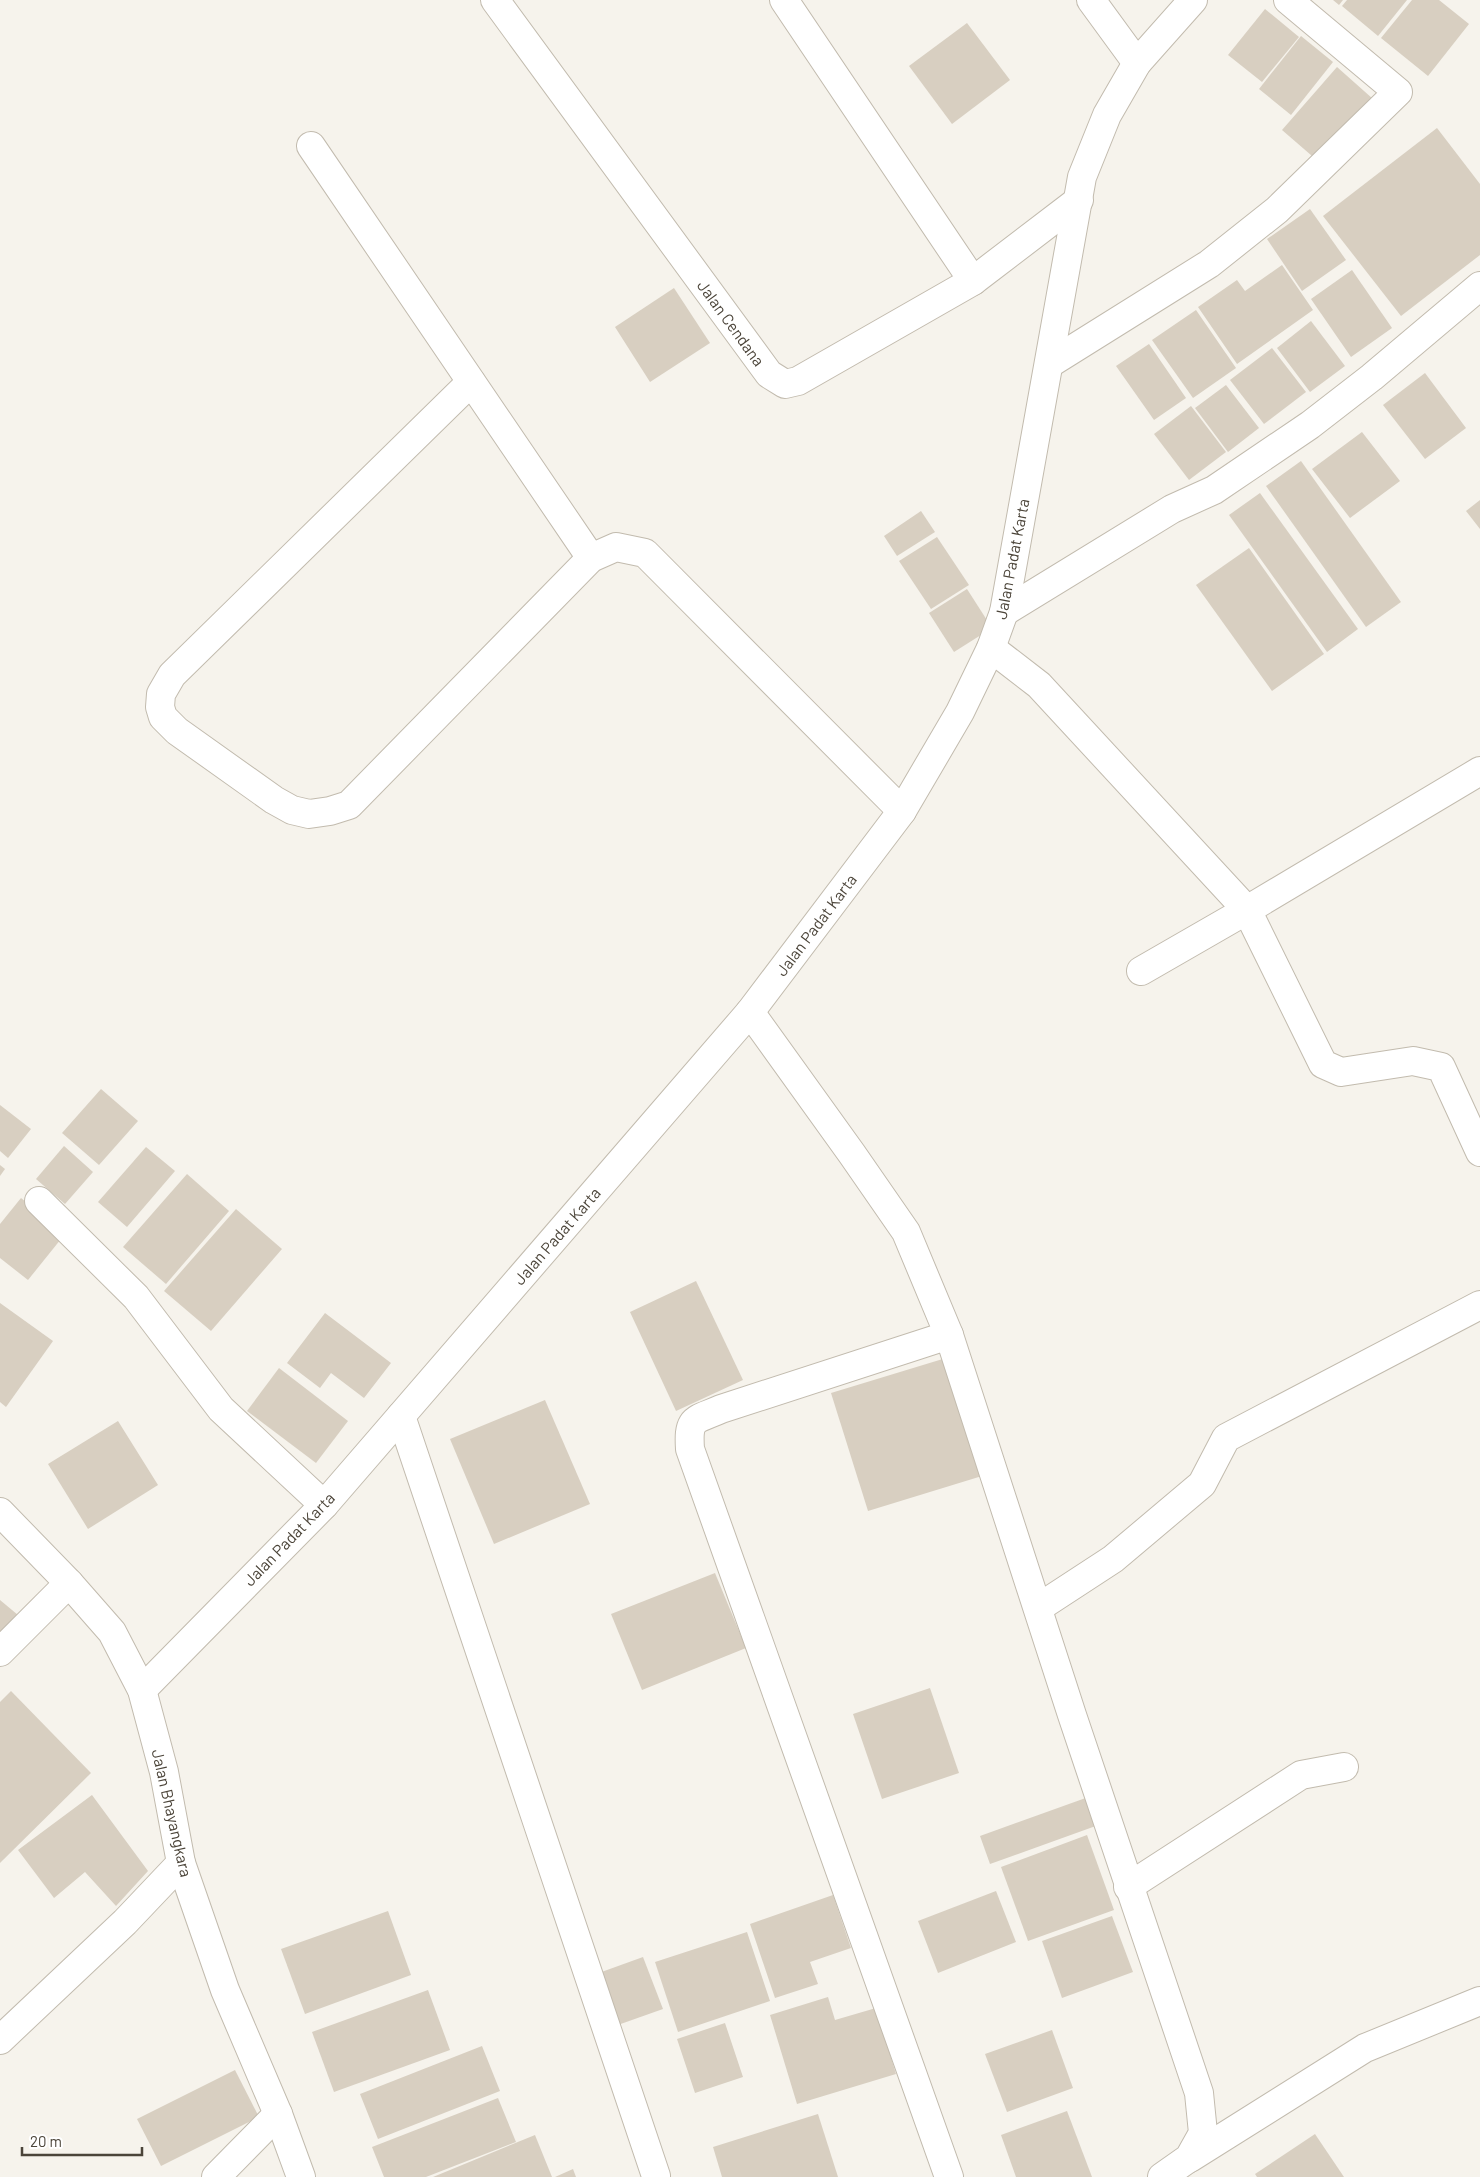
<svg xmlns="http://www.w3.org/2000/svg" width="1480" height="2177" viewBox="0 0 1480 2177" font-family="Barlow,sans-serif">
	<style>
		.building { fill: #d8cfc1 }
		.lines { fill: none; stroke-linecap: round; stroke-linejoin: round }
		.minor-casing { stroke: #c2bbae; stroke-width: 30 }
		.minor { stroke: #fff; stroke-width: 28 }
		.labels { text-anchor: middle; stroke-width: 4.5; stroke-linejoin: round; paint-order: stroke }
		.street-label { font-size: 16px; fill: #4b4439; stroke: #fff }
	</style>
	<rect width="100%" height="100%" fill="#f6f3ec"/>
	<g class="building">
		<polygon points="1333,0 1343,0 1339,5"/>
		<polygon points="1347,0 1407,0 1378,36 1342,6"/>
		<polygon points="1412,0 1439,0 1469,24 1428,76 1381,38"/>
		<polygon points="1265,9 1299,37 1262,82 1228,55"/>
		<polygon points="967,23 1010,80 952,124 909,66"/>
		<polygon points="1301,36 1333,62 1291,115 1259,89"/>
		<polygon points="1337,67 1373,99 1319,162 1282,130"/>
		<polygon points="1437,128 1480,184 1480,255 1401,316 1323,216"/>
		<polygon points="1310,209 1346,260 1302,291 1267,239"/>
		<polygon points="1282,265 1313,310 1237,364 1198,307 1237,280 1245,291"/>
		<polygon points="1352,270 1392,328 1351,357 1311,299"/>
		<polygon points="674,288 710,343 650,382 615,327"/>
		<polygon points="1196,310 1236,368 1193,398 1152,340"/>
		<polygon points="1311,321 1345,366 1310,392 1277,348"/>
		<polygon points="1149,344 1186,398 1154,420 1116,366"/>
		<polygon points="1272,348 1306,392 1264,424 1230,380"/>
		<polygon points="1425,373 1466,428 1425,459 1383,405"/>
		<polygon points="1226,385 1259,428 1228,452 1195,408"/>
		<polygon points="1191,406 1226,452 1189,480 1154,434"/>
		<polygon points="1362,432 1400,481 1350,518 1312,469"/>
		<polygon points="1301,461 1401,602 1366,627 1266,486"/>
		<polygon points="1260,493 1358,629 1327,652 1229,515"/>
		<polygon points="1480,500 1480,529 1466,511"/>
		<polygon points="921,511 935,532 897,556 884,536"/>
		<polygon points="937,537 969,585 931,609 899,561"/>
		<polygon points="1249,548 1324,654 1272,691 1196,585"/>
		<polygon points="967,589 992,628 954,652 929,613"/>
		<polygon points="101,1089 138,1121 99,1165 62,1133"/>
		<polygon points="0,1105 31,1129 8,1158 0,1151"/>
		<polygon points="64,1146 93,1172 65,1204 36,1179"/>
		<polygon points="146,1147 175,1171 127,1227 98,1202"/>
		<polygon points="0,1165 5,1169 0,1176"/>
		<polygon points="187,1174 229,1211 166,1284 123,1247"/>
		<polygon points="21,1198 65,1234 28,1280 0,1258 0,1224"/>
		<polygon points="236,1209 282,1249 211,1331 164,1291"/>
		<polygon points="696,1281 743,1380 676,1411 630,1312"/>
		<polygon points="0,1303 53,1341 6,1407 0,1402"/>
		<polygon points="325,1313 391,1363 364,1398 331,1373 320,1388 287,1363"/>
		<polygon points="946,1358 982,1476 868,1511 831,1393"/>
		<polygon points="279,1368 348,1421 316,1463 247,1411"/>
		<polygon points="545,1400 590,1504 494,1544 450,1439"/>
		<polygon points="118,1421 158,1485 88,1529 48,1464"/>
		<polygon points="715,1573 746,1648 642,1690 611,1614"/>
		<polygon points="0,1600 18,1615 0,1636"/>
		<polygon points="930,1688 959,1773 882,1799 853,1714"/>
		<polygon points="11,1691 91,1773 0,1863 0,1702"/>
		<polygon points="92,1795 148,1871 116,1906 85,1872 54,1898 18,1850"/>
		<polygon points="1094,1795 1104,1823 990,1864 980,1836"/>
		<polygon points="1087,1835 1114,1910 1028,1941 1001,1867"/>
		<polygon points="996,1891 1016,1942 938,1973 918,1921"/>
		<polygon points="833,1895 851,1948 810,1962 818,1984 775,1998 750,1924"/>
		<polygon points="388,1911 411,1975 305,2014 281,1949"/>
		<polygon points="1112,1916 1133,1972 1062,1998 1042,1941"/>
		<polygon points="747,1932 770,2001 678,2032 655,1962"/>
		<polygon points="643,1957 663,2009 615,2026 596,1974"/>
		<polygon points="428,1990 450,2050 334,2092 312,2032"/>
		<polygon points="828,1997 835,2020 876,2008 896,2074 797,2104 770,2015"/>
		<polygon points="725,2023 743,2077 695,2093 677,2039"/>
		<polygon points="1052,2030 1073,2088 1007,2112 985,2054"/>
		<polygon points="482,2046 500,2091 378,2139 360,2094"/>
		<polygon points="235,2070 259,2117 161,2166 137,2119"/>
		<polygon points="498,2098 516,2142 426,2177 384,2177 372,2147"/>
		<polygon points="1067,2111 1092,2177 1016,2177 1001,2135"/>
		<polygon points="818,2114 838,2177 722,2177 713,2147"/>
		<polygon points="1315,2134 1344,2177 1257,2177 1255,2174"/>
		<polygon points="535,2135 552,2177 433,2177"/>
		<polygon points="573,2169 576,2177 555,2177"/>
	</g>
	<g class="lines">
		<g class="minor-casing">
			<g id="minor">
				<polyline points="495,0 769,374 785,384 798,381 973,281 1079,200"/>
				<polyline points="784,0 973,281"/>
				<polyline points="1091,0 1137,63"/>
				<polyline points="311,146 591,558"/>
				<polyline points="1049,364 1209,264 1277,210 1398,92 1288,0"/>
				<polyline points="471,382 172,675 161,694 160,707 163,717 177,731 274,800 292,810 309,814 330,811 349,805 591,558 616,547 645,553 902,811"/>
				<polyline points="1004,612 1172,509 1214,490 1310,425 1372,377 1480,286"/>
				<polyline points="991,648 1039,685 1247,910 1323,1064 1341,1072 1413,1061 1441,1067 1480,1152"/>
				<polyline points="1141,971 1247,910 1480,771"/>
				<polyline points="750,1012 852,1154 906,1232 949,1335 1072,1715 1199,2093 1203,2133 1189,2158 1162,2177"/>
				<polyline points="39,1201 136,1297 221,1409 324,1505"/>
				<path d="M949,1335L721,1409C694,1421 688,1417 690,1449L949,2177"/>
				<polyline points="401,1416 656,2176"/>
				<polyline points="0,1512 69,1583 112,1632 142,1690 164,1772 181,1863 225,1990 278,2114 301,2177"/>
				<polyline points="1038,1608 1113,1559 1202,1484 1226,1438 1480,1305"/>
				<polyline points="0,1652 69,1583"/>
				<polyline points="142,1690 324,1505 750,1012 902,811 960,712 991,648 1004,612 1082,177 1107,115 1137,63 1193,0"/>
				<polyline points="1128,1887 1301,1775 1344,1767"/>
				<polyline points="0,2040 125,1922 181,1863"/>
				<polyline points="1190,2158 1365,2048 1480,2001"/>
				<polyline points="216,2177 278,2114"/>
			</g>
		</g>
		<use href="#minor" class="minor"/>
	</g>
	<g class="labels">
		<g class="street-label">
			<text transform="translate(731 323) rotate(54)" y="6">Jalan Cendana</text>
			<text transform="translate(1012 559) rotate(-79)" y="6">Jalan Padat Karta</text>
			<text transform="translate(816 925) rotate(-53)" y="6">Jalan Padat Karta</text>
			<text transform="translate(557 1236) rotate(-49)" y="6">Jalan Padat Karta</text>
			<text transform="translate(289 1539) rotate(-46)" y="6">Jalan Padat Karta</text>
			<text transform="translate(172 1813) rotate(77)" y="6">Jalan Bhayangkara</text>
		</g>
	</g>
	<path d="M22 2147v8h120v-8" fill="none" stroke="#4b4439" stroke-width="2.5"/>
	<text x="30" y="2147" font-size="15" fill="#4b4439" stroke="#ffffff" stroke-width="4" paint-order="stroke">20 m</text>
</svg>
